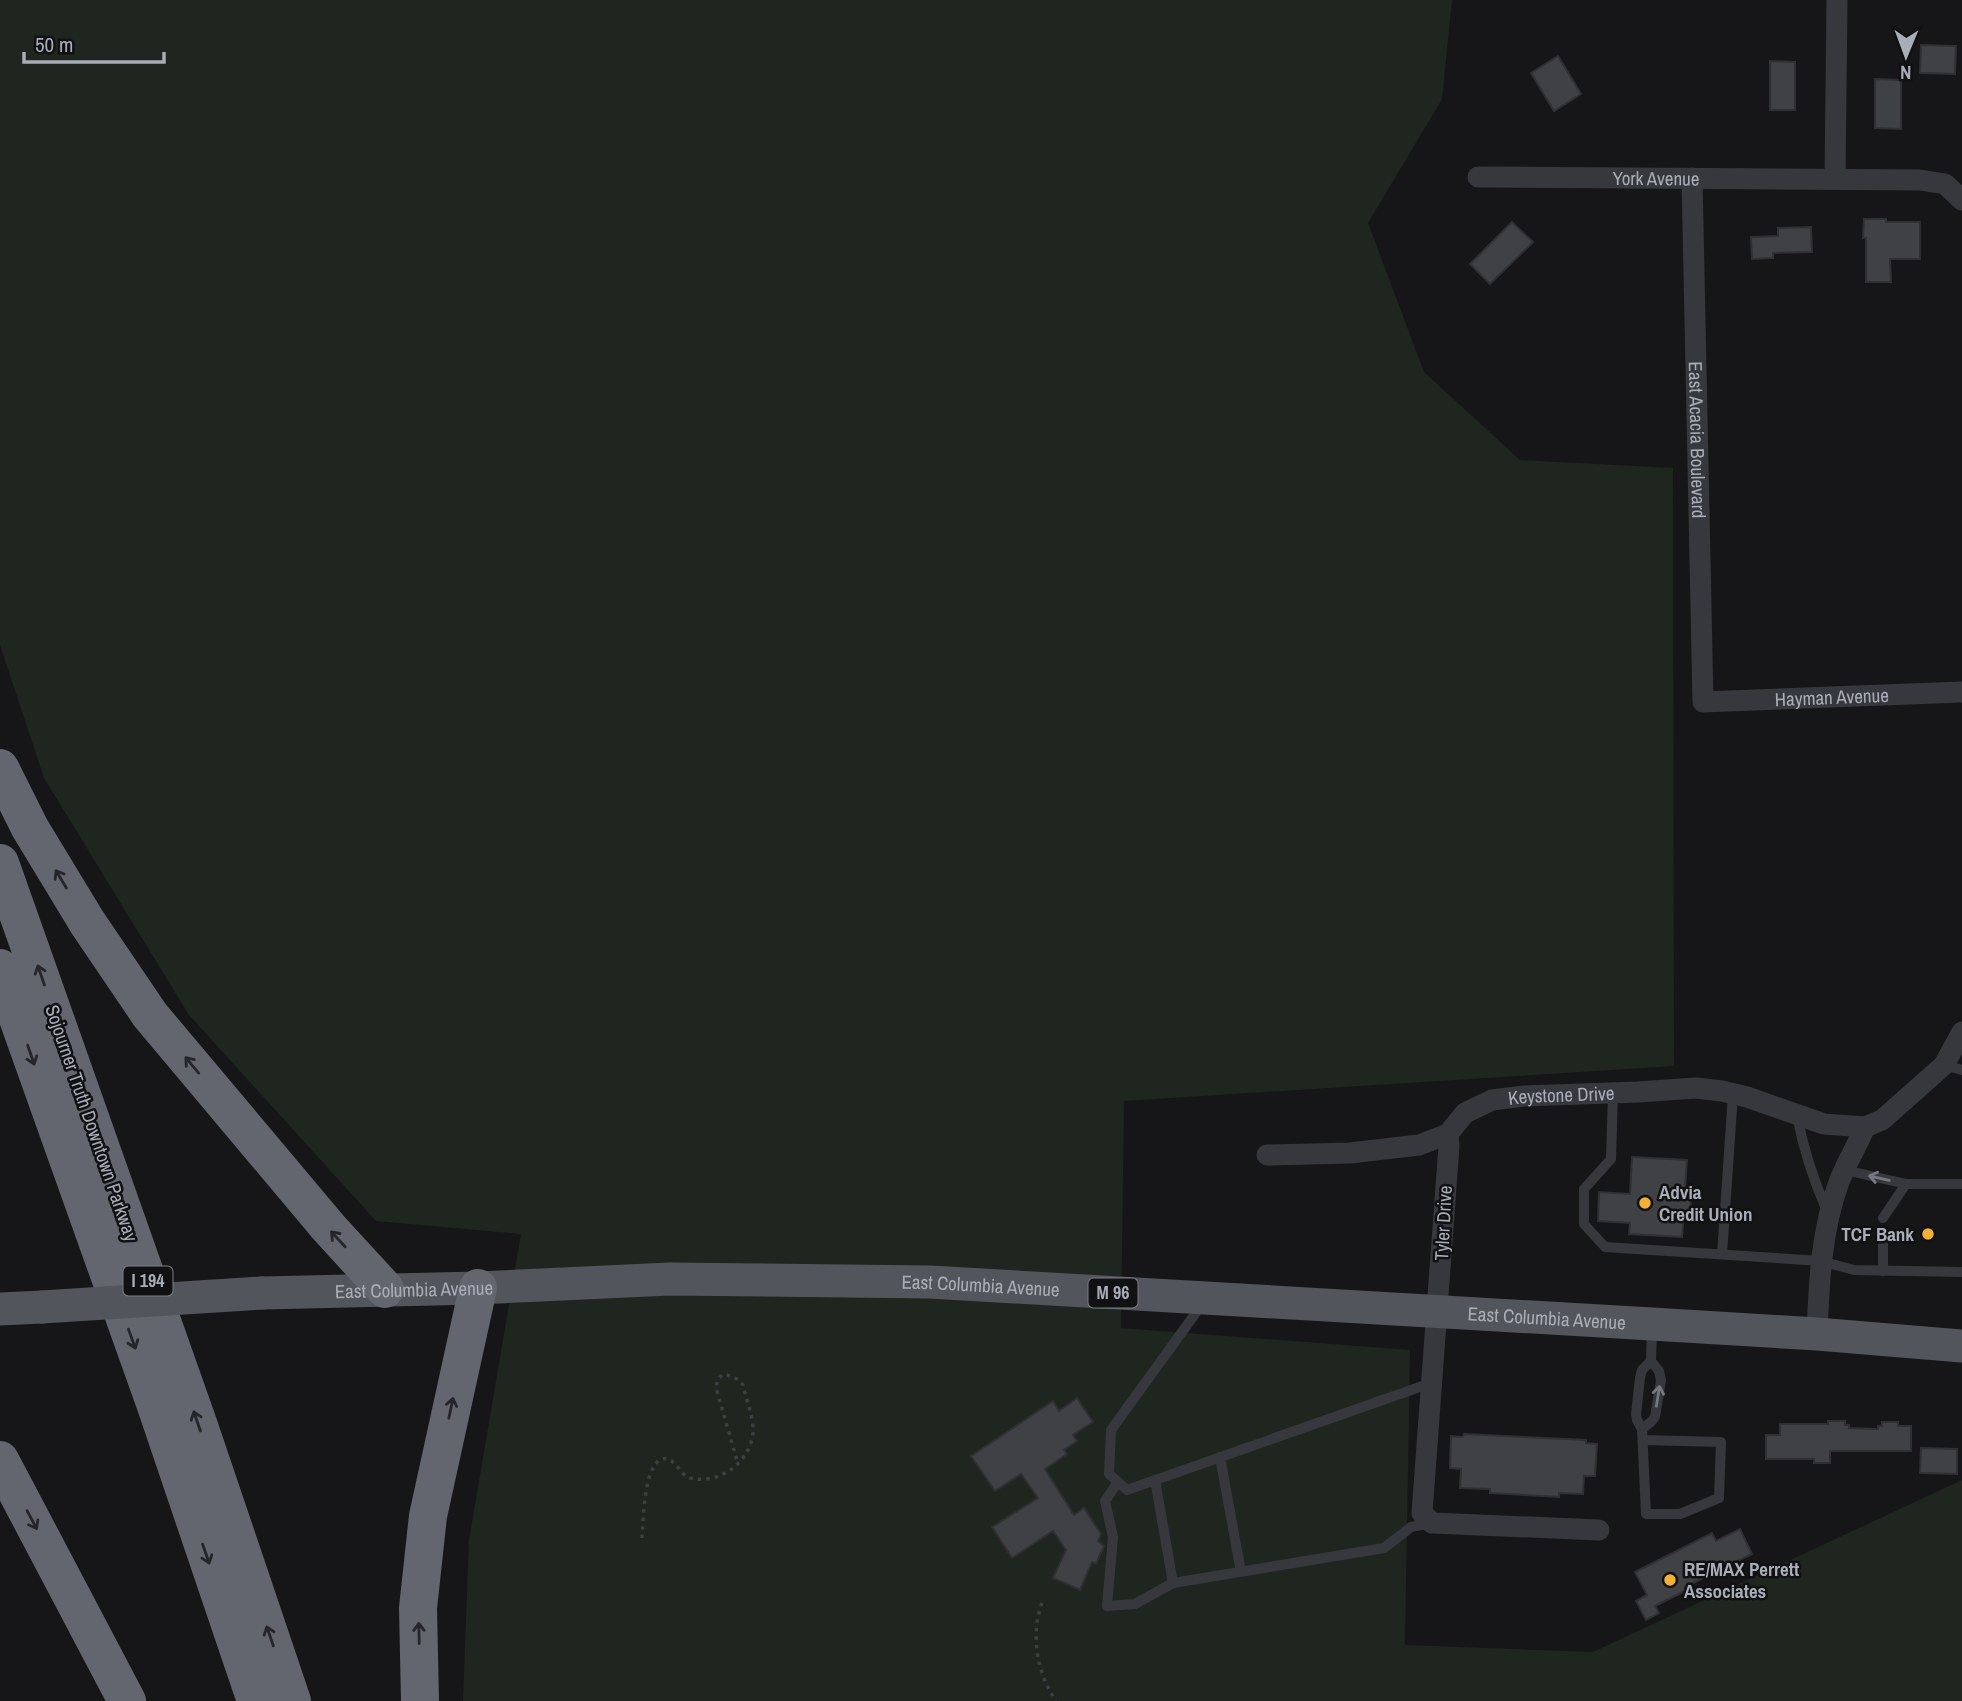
<svg xmlns="http://www.w3.org/2000/svg" width="1962" height="1701" viewBox="0 0 1962 1701" font-family="'Archivo Narrow',sans-serif">
	<style>
		.green { fill: #1e261f }
		.building { fill: #404145; stroke: #303034; stroke-width: 2 }
		.lines { fill: none; stroke-linecap: round; stroke-linejoin: round }
		.path { stroke: #3d3f44; stroke-width: 3.5; stroke-dasharray: 3.5 5; stroke-linecap: butt }
		.lane { stroke: #37383d; stroke-width: 10 }
		.street { stroke: #37383d; stroke-width: 21 }
		.primary { stroke: #53555c; stroke-width: 33 }
		.highway { stroke: #63666e; stroke-width: 38 }
		.primary-bridge { stroke: #53555c; stroke-width: 33 }
		.oneway { stroke: #26262a }
		.oneway2 { stroke: #757881 }
		.poi-dot { fill: #f2b134; stroke: #111113; stroke-width: 2.5 }
		.labels { text-anchor: middle; stroke-width: 5; stroke-linejoin: round; paint-order: stroke }
		.shield { fill: #111113; stroke: #7b7e86; stroke-width: 2 }
		.shield-label { font-size: 18px; font-weight: bold; fill: #a8adb8 }
		.street-label { font-size: 19px; fill: #a8adb8; stroke: #111113 }
		.poi-label { font-size: 19px; font-weight: bold; fill: #a8adb8; stroke: #111113; text-anchor: start }
	</style>
	<rect width="100%" height="100%" fill="#161618"/>
	<polygon class="green" points="0,0 1452,0 1442,99 1368,223 1424,372 1520,460 1673,468 1674,1066 1124,1101 1121,1328 1410,1350 1405,1645 1593,1652 1962,1480 1962,1701 463,1701 469,1540 521,1234 376,1221 189,1015 44,778 0,645"/>
	<g class="building">
		<polygon points="1921,45 1956,46 1955,74 1920,73"/>
		<polygon points="1558,56 1581,94 1554,111 1531,73"/>
		<polygon points="1770,61 1795,62 1795,110 1770,110"/>
		<polygon points="1875,79 1901,80 1901,129 1875,128"/>
		<polygon points="1864,219 1886,219 1886,222 1920,222 1920,259 1890,259 1891,282 1866,282 1866,238 1863,238"/>
		<polygon points="1512,222 1533,242 1490,284 1470,264"/>
		<polygon points="1811,227 1812,252 1773,253 1773,258 1752,259 1751,237 1778,236 1778,228"/>
		<polygon points="1632,1157 1687,1160 1685,1187 1692,1187 1690,1213 1684,1212 1682,1237 1629,1234 1630,1223 1598,1221 1599,1192 1630,1194"/>
		<polygon points="1077,1398 1093,1422 1073,1435 1077,1441 1064,1450 1067,1454 1045,1469 1074,1515 1084,1508 1101,1534 1098,1541 1104,1546 1096,1564 1092,1562 1080,1590 1053,1578 1066,1550 1053,1531 1012,1558 992,1527 1038,1498 1021,1474 995,1491 971,1456 1053,1401 1059,1411"/>
		<polygon points="1828,1421 1845,1421 1845,1425 1849,1425 1849,1428 1878,1429 1878,1426 1882,1426 1882,1422 1898,1422 1898,1426 1911,1426 1911,1451 1830,1451 1830,1463 1814,1463 1814,1459 1766,1459 1766,1435 1780,1435 1780,1424 1828,1424"/>
		<polygon points="1464,1434 1586,1440 1586,1443 1597,1444 1595,1476 1584,1476 1583,1494 1559,1493 1559,1497 1490,1493 1490,1489 1460,1488 1461,1469 1450,1468 1451,1436 1463,1437"/>
		<polygon points="1921,1448 1957,1449 1957,1474 1920,1473"/>
		<polygon points="1740,1529 1752,1554 1685,1587 1687,1590 1655,1606 1659,1613 1646,1620 1636,1601 1647,1595 1635,1572 1712,1533 1716,1541"/>
	</g>
	<g class="lines">
		<g class="path">
			<path d="M642,1538C643,1522 644,1468 660,1460C674,1453 679,1475 690,1478C720,1485 750,1462 753,1433C754,1417 746,1400 743,1385L739,1380L725,1374C717,1377 716,1383 717,1391L738,1464"/>
			<path d="M1042,1603C1030,1635 1037,1673 1056,1701"/>
		</g>
		<g class="lane">
			<polyline points="1944,1065 1962,1070"/>
			<polyline points="1613,1093 1611,1159 1584,1189 1584,1224 1605,1247 1821,1261 1854,1270 1962,1272"/>
			<path d="M1797,1115C1803,1148 1813,1179 1827,1211"/>
			<polyline points="1845,1170 1906,1184 1962,1184"/>
			<polyline points="1883,1218 1906,1184"/>
			<polyline points="1883,1245 1883,1271"/>
			<polyline points="1722,1254 1733,1094"/>
			<polyline points="1203,1303 1111,1430 1109,1474 1127,1490 1431,1383"/>
			<polyline points="1642,1429 1651,1422 1655,1417 1661,1380 1659,1371 1651,1361 1652,1327"/>
			<polyline points="1643,1440 1721,1442 1719,1498 1680,1514 1646,1514 1642,1429 1637,1420 1636,1414 1640,1378 1642,1370 1651,1361"/>
			<polyline points="1220,1457 1241,1572"/>
			<polyline points="1155,1480 1173,1583 1384,1548 1411,1527 1432,1523"/>
			<polyline points="1118,1482 1105,1501 1113,1537 1107,1606 1135,1604 1173,1583"/>
		</g>
		<g class="street">
			<path id="s1" d="M1478,177L1920,180L1945,184L1962,200"/>
			<path id="s2" d="M1692,178L1703,702L1962,692"/>
			<polyline points="1835,179 1837,0"/>
			<polyline points="1448,1134 1449,1146 1422,1513 1432,1523 1599,1530"/>
			<path id="s3" d="M1267,1155L1350,1153L1419,1145L1448,1134L1465,1113L1492,1100L1524,1096L1638,1092L1696,1088L1722,1091L1747,1097L1824,1124L1865,1127"/>
			<path d="M1817,1334C1819,1283 1821,1231 1839,1182C1846,1164 1857,1146 1865,1127L1882,1120L1944,1065L1962,1032"/>
		</g>
		<g class="primary">
			<path id="s4" d="M262,1293L478,1288L670,1279L930,1282L1652,1324L1817,1334L1962,1346"/>
			<polyline points="0,1309 42,1307"/>
		</g>
		<g class="highway">
			<polyline points="0,768 30,828 87,922 150,1015 329,1228 385,1289"/>
			<polyline points="0,863 198,1423 292,1701"/>
			<polyline points="0,968 156,1406 256,1701"/>
			<polyline points="0,1460 127,1701"/>
			<polyline points="420,1701 418,1608 428,1516 478,1288"/>
		</g>
		<polyline class="primary-bridge" points="42,1307 262,1293"/>
	</g>
	<defs><path id="oneway-shaft" d="M-6 0H5M1.5-3L5.5 0L1.5 3" fill="none" stroke-width="1.6" stroke-linecap="round" stroke-linejoin="round" transform="scale(1.75)"/></defs>
	<g class="oneway">
		<use href="#oneway-shaft" transform="translate(61 879) rotate(-121)"/>
		<use href="#oneway-shaft" transform="translate(41 975) rotate(-109)"/>
		<use href="#oneway-shaft" transform="translate(31 1055) rotate(71)"/>
		<use href="#oneway-shaft" transform="translate(192 1065) rotate(-130)"/>
		<use href="#oneway-shaft" transform="translate(338 1239) rotate(-133)"/>
		<use href="#oneway-shaft" transform="translate(132 1339) rotate(70)"/>
		<use href="#oneway-shaft" transform="translate(451 1408) rotate(-78)"/>
		<use href="#oneway-shaft" transform="translate(197 1421) rotate(-109)"/>
		<use href="#oneway-shaft" transform="translate(32 1520) rotate(62)"/>
		<use href="#oneway-shaft" transform="translate(206 1554) rotate(71)"/>
		<use href="#oneway-shaft" transform="translate(419 1633) rotate(-91)"/>
		<use href="#oneway-shaft" transform="translate(270 1636) rotate(-109)"/>
	</g>
	<g class="oneway2">
		<use href="#oneway-shaft" transform="translate(1879 1178) rotate(-167)"/>
		<use href="#oneway-shaft" transform="translate(1658 1396) rotate(-81)"/>
	</g>
	<g class="poi-dot">
		<circle cx="1645" cy="1203" r="7"/>
		<circle cx="1928" cy="1234" r="7"/>
		<circle cx="1670" cy="1580" r="7"/>
	</g>
	<g class="labels">
		<g class="shield">
			<rect x="123.5" y="1266.5" width="49" height="29" rx="5"/>
			<rect x="1088.5" y="1278.5" width="49" height="29" rx="5"/>
		</g>
		<g class="shield-label">
			<text x="148" y="1287">I 194</text>
			<text x="1113" y="1299">M 96</text>
		</g>
		<g class="street-label">
			<text dy="7" stroke="none"><textPath href="#s1" startOffset="178">York Avenue</textPath></text>
			<text dy="7" stroke="none"><textPath href="#s2" startOffset="262">East Acacia Boulevard</textPath></text>
			<text dy="7" stroke="none"><textPath href="#s2" startOffset="653">Hayman Avenue</textPath></text>
			<text dy="7" stroke="none"><textPath href="#s3" startOffset="310">Keystone Drive</textPath></text>
			<text transform="translate(92 1123) rotate(71)" y="7">Sojourner Truth Downtown Parkway</text>
			<text transform="translate(1443 1223) rotate(-87)" y="7">Tyler Drive</text>
			<text dy="7" stroke="none"><textPath href="#s4" startOffset="719">East Columbia Avenue</textPath></text>
			<text dy="7" stroke="none"><textPath href="#s4" startOffset="152">East Columbia Avenue</textPath></text>
			<text dy="7" stroke="none"><textPath href="#s4" startOffset="1286">East Columbia Avenue</textPath></text>
		</g>
		<g class="poi-label">
			<text x="1659" y="1199">Advia<tspan x="1659" dy="22">Credit Union</tspan></text>
			<text x="1914" y="1241" text-anchor="end">TCF Bank</text>
			<text x="1684" y="1576">RE/MAX Perrett<tspan x="1684" dy="22">Associates</tspan></text>
		</g>
	</g>
	<g transform="translate(1906 56) rotate(181)" stroke="#111113" stroke-width="5" paint-order="stroke">
	<path d="M0-5L12 26L0 18L-12 26Z" fill="#a8adb8"/>
	<text y="-10" font-size="19" font-weight="bold" text-anchor="middle" fill="#a8adb8">N</text>
	</g>
	<path d="M24 52v10h140v-10" fill="none" stroke="#a8adb8" stroke-width="3.5"/>
	<text x="35" y="52" font-size="21" fill="#a8adb8" stroke="#111113" stroke-width="5" paint-order="stroke">50 m</text>
</svg>
